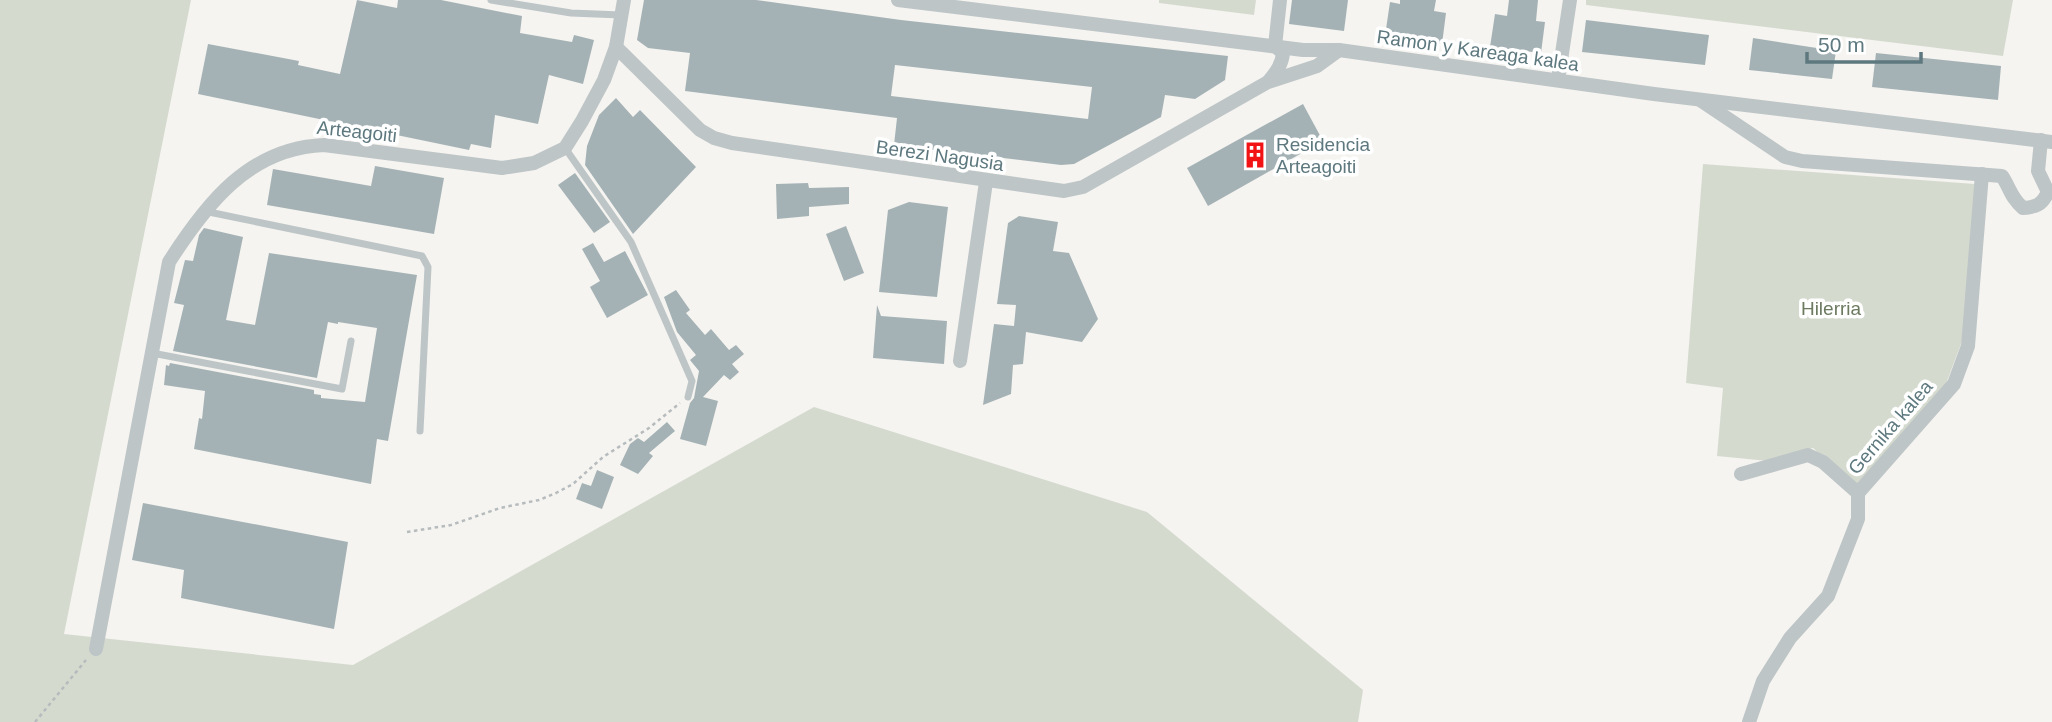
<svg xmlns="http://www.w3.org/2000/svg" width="2052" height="722" viewBox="0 0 2052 722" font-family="Arial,sans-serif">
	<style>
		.green { fill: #d5dacf }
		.building { fill: #a5b2b5; fill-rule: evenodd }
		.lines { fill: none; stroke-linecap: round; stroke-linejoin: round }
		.path { stroke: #b6bbbd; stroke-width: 2.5; stroke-dasharray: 3.5 3.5; stroke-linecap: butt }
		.service { stroke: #bec5c7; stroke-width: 7 }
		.minor { stroke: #bec5c7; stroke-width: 14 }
		.labels { text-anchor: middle; stroke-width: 7; stroke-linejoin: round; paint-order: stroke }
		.street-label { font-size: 19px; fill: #5d787e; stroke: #fff }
		.poi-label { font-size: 19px; fill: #5d787e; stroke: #fff; text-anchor: start }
		.park-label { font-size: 19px; fill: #6c7a60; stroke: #fff }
	</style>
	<rect width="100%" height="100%" fill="#f5f4f0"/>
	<g class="green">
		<polygon points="0,0 191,0 64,634 353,665 814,407 1147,512 1363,690 1358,722 0,722"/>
		<polygon points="1159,0 1256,0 1254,15 1159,3"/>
		<polygon points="1586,0 2013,0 2003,56 1586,5"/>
		<polygon points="1703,164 1975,184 1964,336 1944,389 1858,489 1813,448 1768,461 1717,456 1723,388 1686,383"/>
	</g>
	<g class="building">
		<polygon points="357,0 397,8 398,0 441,0 522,16 520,33 572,42 574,35 594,40 583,84 549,75 538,124 495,115 491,148 471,144 469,150 198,94 208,44 299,61 298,65 340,74"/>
		<path d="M644,0H756L901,20L1228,56L1225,80L1195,99L1165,95L1161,117L1074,164L1061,165L894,145L897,118L685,91L690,53L648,48L637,40ZM895,65L1092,87L1088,119L891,96Z"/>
		<polygon points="1292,0 1348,0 1344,31 1289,24"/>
		<polygon points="1400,0 1436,0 1434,11 1446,13 1442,44 1385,36 1390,2 1400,4"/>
		<polygon points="1509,0 1538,0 1536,21 1545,22 1541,53 1490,47 1495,14 1507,16"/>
		<polygon points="1586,20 1709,35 1705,65 1582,52"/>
		<polygon points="1753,38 1836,51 1832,79 1749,70"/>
		<polygon points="1876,53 2001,66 1998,100 1872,87"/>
		<polygon points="616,98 633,117 640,110 696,167 633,234 585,165 587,146 599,115"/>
		<polygon points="1303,104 1323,141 1208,206 1187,168"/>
		<polygon points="375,166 444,178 434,234 267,205 273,169 371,186"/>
		<polygon points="575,173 610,222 594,233 558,185"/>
		<polygon points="808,183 809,188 849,187 849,204 809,207 809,216 777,219 776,184"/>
		<polygon points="909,202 948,207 937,297 879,292 888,210"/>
		<polygon points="1019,216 1058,222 1053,251 1069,253 1098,319 1082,342 1026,332 1023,364 1013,365 1011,394 983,405 994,324 1014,326 1016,305 997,304 1008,223"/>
		<polygon points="846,226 864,273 844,281 826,234"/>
		<polygon points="204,228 243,237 226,320 255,325 269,253 417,275 388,441 377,439 371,484 194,449 199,418 202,419 205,391 164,385 166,365 169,366 170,363 314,390 314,394 321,395 321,398 365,402 377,328 338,322 338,324 328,322 317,378 173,351 184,305 174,303 185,260 193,261 199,235"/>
		<polygon points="593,243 604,262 625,251 648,295 607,318 590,287 600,281 582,249"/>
		<polygon points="676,290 690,310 686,313 705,335 711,329 729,350 736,345 744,354 732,364 739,372 730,380 724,375 703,397 718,401 706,446 680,439 690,403 694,398 699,371 690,360 696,355 677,332 664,297"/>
		<polygon points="877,305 881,316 947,321 944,364 873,358"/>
		<polygon points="667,422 675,431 649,453 653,456 638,474 620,465 630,444 638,438 644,442"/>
		<polygon points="597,470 614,477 602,509 576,499 582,483 591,486"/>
		<polygon points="143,503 348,542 334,629 181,598 184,570 132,560"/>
	</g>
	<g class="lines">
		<g class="path">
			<polyline points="407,532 451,525 500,508 539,500 556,493 573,484 603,457 649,428 680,403"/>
			<polyline points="35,722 86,660"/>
		</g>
		<g class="service">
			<polyline points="491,0 571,13 621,15"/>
			<polyline points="565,148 631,242 692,381 688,397"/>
			<polyline points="204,211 422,256 428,267 420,431"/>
			<polyline points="152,353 342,389 351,341"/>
		</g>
		<g class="minor">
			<polyline points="898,0 1303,50 1339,50 1654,94 2052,142"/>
			<polyline points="1275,46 1280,0"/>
			<polyline points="616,47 700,130 714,138 732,143 1064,191 1083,187 1268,82 1317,66 1339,50"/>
			<polyline points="1558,80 1570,0"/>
			<path d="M1269,81C1276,72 1282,65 1283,53L1275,46"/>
			<path d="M1700,100L1785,157L1802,161L2002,176C2010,188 2011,198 2023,208C2036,207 2042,205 2048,192L2038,171L2041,140"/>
			<polyline points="960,361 986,182"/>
			<polyline points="1741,474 1808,455 1823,462 1858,493 1954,384 1968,346 1982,174"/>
			<path d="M96,649L169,262C206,204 249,148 324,145L502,168L534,163L565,148L582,121L604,80L616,47L624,0"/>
			<polyline points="1749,722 1763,681 1790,638 1828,596 1858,519 1858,493"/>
		</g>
	</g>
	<defs>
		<g id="building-bare" transform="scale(2.1)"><path d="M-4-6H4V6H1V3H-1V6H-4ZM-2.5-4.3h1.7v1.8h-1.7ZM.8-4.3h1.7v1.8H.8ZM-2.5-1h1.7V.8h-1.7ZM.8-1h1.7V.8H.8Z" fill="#f21315" stroke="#fff" stroke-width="2.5" paint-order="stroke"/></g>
	</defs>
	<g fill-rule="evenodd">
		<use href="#building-bare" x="1255" y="155"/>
	</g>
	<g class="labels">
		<g class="street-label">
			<text transform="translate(1478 50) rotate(8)" y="7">Ramon y Kareaga kalea</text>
			<text transform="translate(357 131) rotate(6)" y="7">Arteagoiti</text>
			<text transform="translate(940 155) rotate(8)" y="7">Berezi Nagusia</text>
			<text transform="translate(1890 427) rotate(-49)" y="7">Gernika kalea</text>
		</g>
		<g class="poi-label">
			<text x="1276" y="151">Residencia<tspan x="1276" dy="22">Arteagoiti</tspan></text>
		</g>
		<g class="park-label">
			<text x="1831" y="315">Hilerria</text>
		</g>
	</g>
	<path d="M1807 52v10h114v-10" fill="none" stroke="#5d787e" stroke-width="3.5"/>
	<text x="1818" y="52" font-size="21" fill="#5d787e" stroke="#ffffff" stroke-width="5" paint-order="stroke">50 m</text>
</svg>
